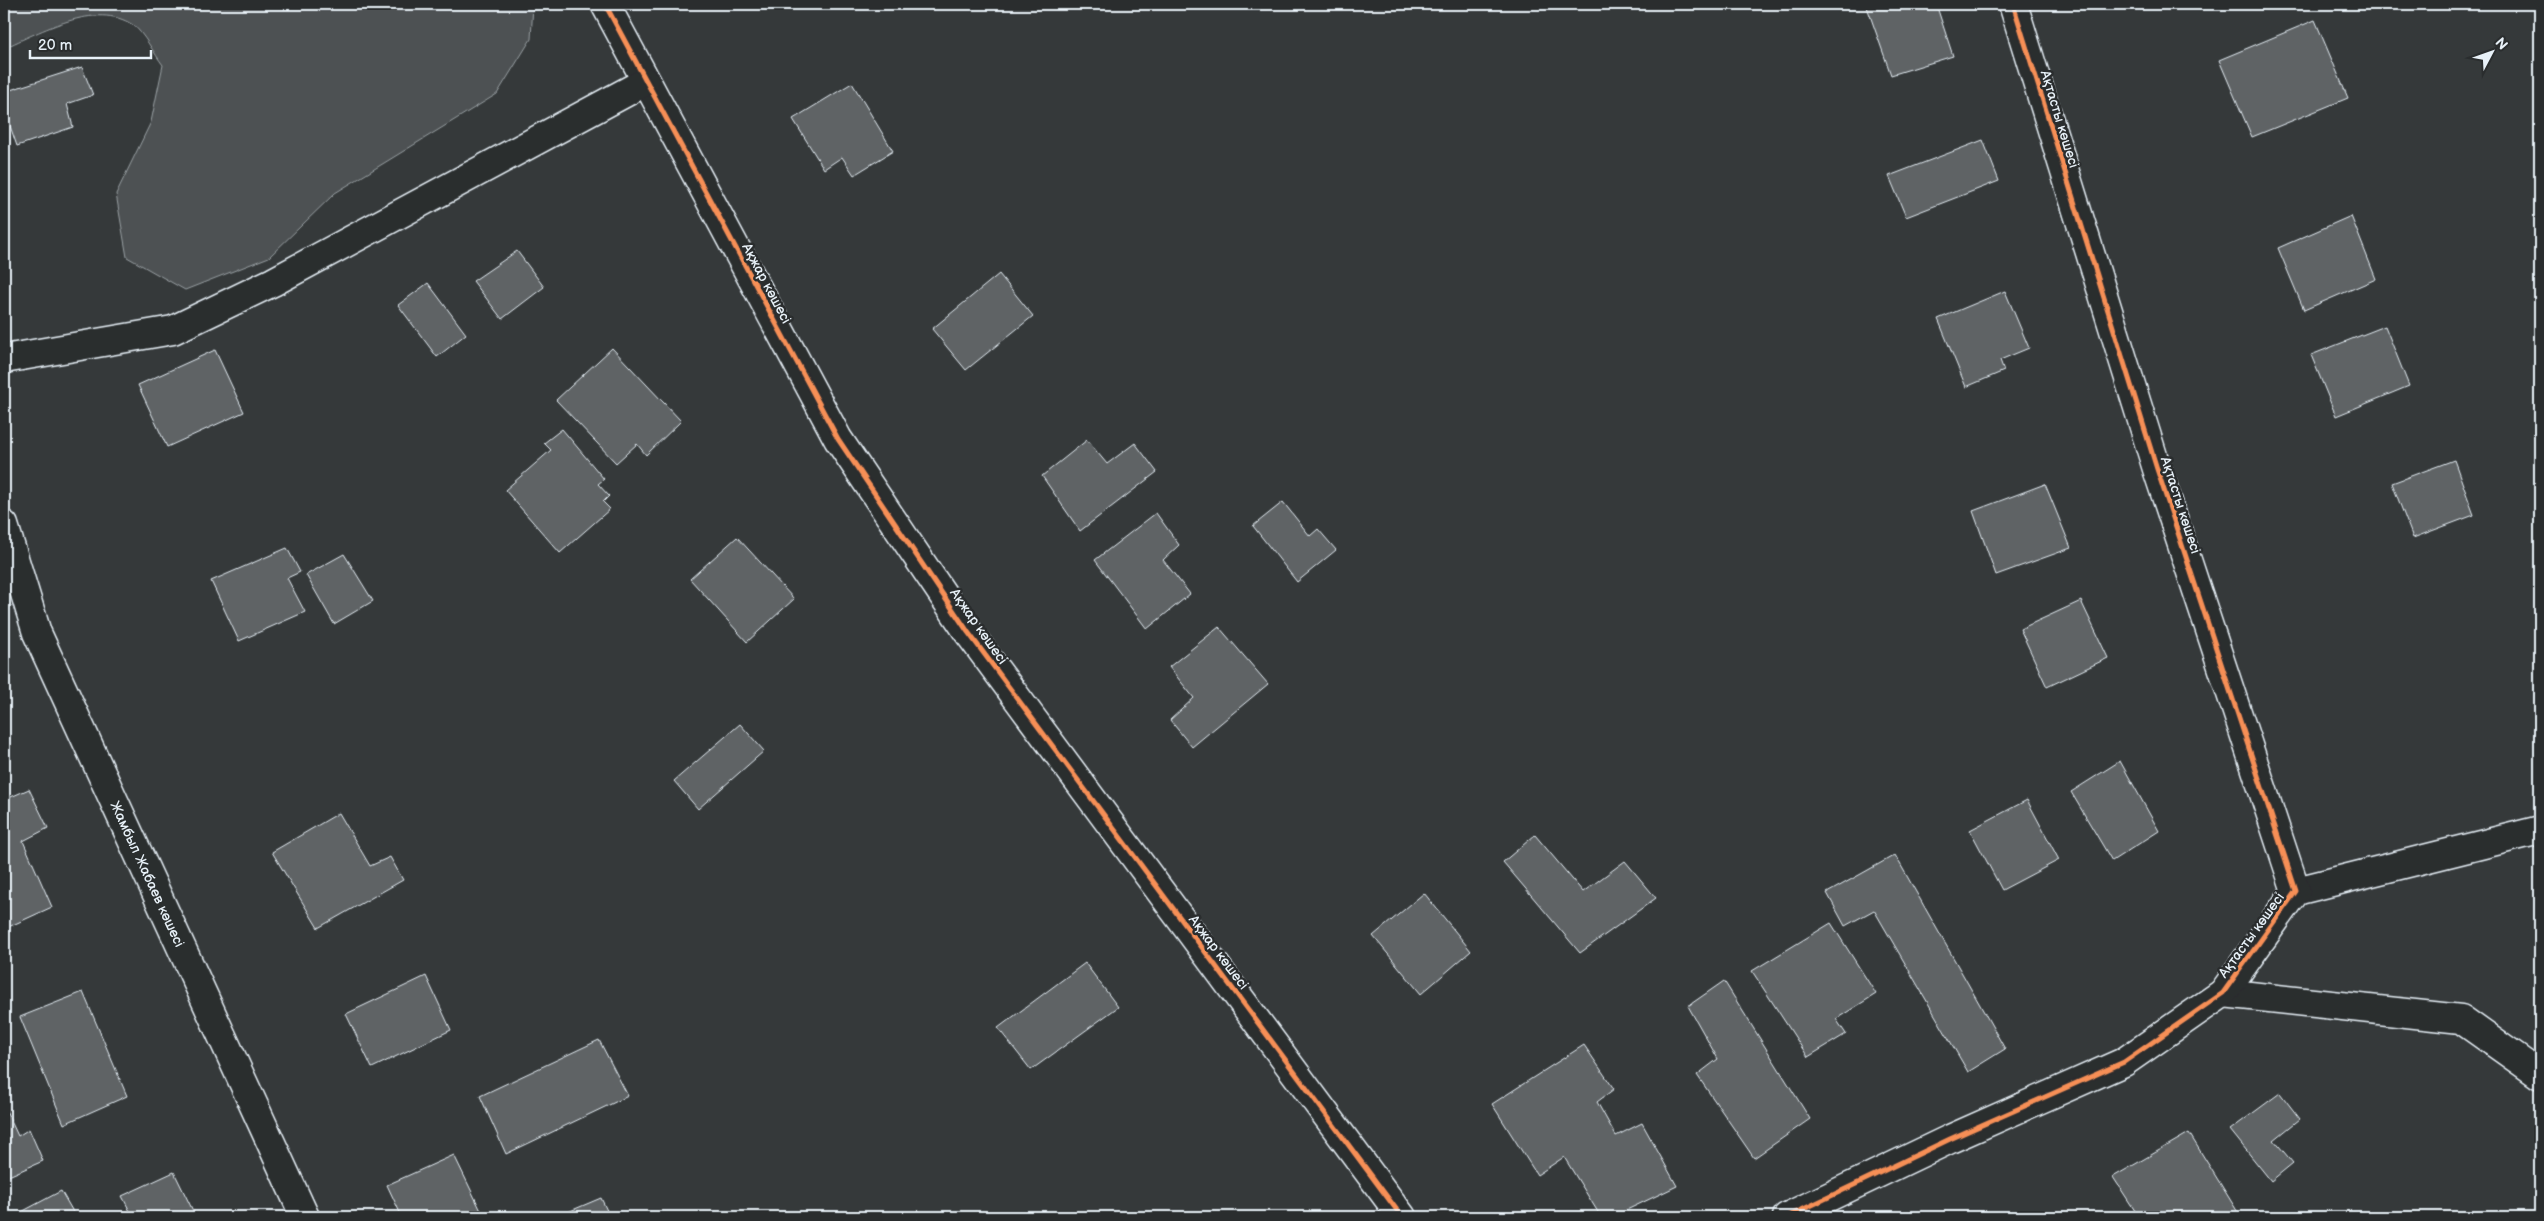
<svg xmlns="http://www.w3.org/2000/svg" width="2544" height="1221" viewBox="0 0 2544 1221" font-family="'Balsamiq Sans',sans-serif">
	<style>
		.green { fill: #4d5152; stroke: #9aa1a5 }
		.building { fill: #5f6365; stroke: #e8f1f8 }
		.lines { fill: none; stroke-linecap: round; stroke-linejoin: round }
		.street-casing { stroke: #e8f1f8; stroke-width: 31 }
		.street { stroke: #2a2d2e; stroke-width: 28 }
		.cycleway-casing { stroke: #2a2d2e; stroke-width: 8 }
		.cycleway { stroke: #f78f57; stroke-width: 5 }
		.labels { text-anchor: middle; stroke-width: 5; stroke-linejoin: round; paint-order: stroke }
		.street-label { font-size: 14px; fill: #e8f1f8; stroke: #2a2d2e }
	</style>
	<rect width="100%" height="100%" fill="#35393a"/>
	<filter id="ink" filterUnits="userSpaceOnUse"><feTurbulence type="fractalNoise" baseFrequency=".02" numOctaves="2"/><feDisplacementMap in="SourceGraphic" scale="10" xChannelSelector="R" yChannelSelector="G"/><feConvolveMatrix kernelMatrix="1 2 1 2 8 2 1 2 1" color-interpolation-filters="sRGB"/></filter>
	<g filter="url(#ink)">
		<path class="green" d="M4,4H533L531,39L497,94L335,193L269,257L185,290L127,257L116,194L151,122L163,65C155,55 143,32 133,25C96,0 40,32 4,48Z"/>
		<g class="building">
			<polygon points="1866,4 1936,4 1953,56 1891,75"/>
			<polygon points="2315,20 2348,98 2252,137 2219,60"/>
			<polygon points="82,67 93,95 67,104 73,127 17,146 4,109 4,92"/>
			<polygon points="852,83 893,151 854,175 842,157 824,169 793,119"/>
			<polygon points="1983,140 1999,181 1906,217 1889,176"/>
			<polygon points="2351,216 2376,279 2304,310 2278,248"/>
			<polygon points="517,251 544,287 502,319 473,281"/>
			<polygon points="999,274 1033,316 966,370 932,329"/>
			<polygon points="428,283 466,334 437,357 398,305"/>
			<polygon points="2005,291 2029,348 2000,360 2004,371 1966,387 1938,319"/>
			<polygon points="2385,326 2409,386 2336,416 2311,355"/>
			<polygon points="612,348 681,421 646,455 637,444 616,463 556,400"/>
			<polygon points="215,350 244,412 167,447 138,385"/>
			<polygon points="562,429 604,479 598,484 609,496 603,502 610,509 560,553 505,490 551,450 544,443"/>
			<polygon points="1087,440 1107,464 1135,443 1157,472 1080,531 1042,476"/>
			<polygon points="2454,460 2474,515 2413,538 2392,483"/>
			<polygon points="2045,484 2071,548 1996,575 1973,511"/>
			<polygon points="1283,502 1310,536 1318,529 1336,550 1297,582 1253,526"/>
			<polygon points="1156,513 1179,545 1163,560 1190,594 1147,629 1095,560"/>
			<polygon points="737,537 794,599 747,642 690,579"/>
			<polygon points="287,548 300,572 287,578 305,612 239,641 211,581"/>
			<polygon points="344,554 373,601 334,624 306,575"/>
			<polygon points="2081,601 2108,658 2047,687 2020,629"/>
			<polygon points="1219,627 1268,684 1192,747 1170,720 1194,698 1169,667"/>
			<polygon points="740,724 764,751 698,809 674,781"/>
			<polygon points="2120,761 2159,831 2112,861 2071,792"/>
			<polygon points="29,789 48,828 23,841 52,907 4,929 4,800"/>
			<polygon points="2027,800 2059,860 2002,890 1970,830"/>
			<polygon points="339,813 370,866 390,857 403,880 318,928 272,852"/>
			<polygon points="1535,835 1583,892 1625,861 1656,898 1580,953 1503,862"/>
			<polygon points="1895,855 2005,1049 1968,1072 1874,910 1845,926 1827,893"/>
			<polygon points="1424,893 1471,951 1421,994 1373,936"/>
			<polygon points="1831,923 1876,994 1836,1019 1846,1034 1808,1057 1752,971"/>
			<polygon points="1085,963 1118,1007 1031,1070 998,1028"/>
			<polygon points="426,976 451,1030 372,1068 346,1014"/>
			<polygon points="1724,981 1810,1119 1754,1158 1697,1075 1718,1059 1688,1006"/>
			<polygon points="83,992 127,1096 64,1124 20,1017"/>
			<polygon points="599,1040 628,1096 506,1154 480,1096"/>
			<polygon points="1584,1045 1614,1089 1597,1102 1616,1136 1642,1123 1677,1186 1612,1217 1601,1217 1564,1157 1537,1175 1492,1104"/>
			<polygon points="2280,1093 2300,1119 2274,1140 2293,1163 2271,1181 2230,1130"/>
			<polygon points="4,1106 18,1136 29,1129 43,1161 4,1178"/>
			<polygon points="2189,1133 2239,1214 2233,1217 2139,1217 2113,1177"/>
			<polygon points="454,1155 484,1217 402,1217 387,1185"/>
			<polygon points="174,1172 196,1217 133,1217 122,1196"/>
			<polygon points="61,1191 76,1217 12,1217"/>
			<polygon points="601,1198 610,1217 556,1217"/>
		</g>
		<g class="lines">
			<g class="street-casing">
				<g id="street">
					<polyline points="605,4 838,439 968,632 1402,1217"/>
					<polyline points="4,359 173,330 273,282 645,82"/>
					<path id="s1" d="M4,525L37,633L305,1217"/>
					<polyline points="2296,891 2540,830"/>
					<polyline points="2223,993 2461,1019 2540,1075"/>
					<polyline points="1787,1217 1950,1139 2124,1062 2223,993 2296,891 2157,469 2013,4"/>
				</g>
			</g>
			<use href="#street" class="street"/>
			<g class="cycleway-casing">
				<g id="cycleway">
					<polyline points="605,4 838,439 968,632 1402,1217"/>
					<polyline points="1787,1217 1950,1139 2124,1062 2223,993 2296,891 2157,469 2013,4"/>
				</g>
			</g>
			<use href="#cycleway" class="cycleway"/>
		</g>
	</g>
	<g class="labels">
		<g class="street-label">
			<text transform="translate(2060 119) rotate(73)" y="5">Ақтасты көшесі</text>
			<text transform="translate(767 283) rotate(62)" y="5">Ақжар көшесі</text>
			<text transform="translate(2181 505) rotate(72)" y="5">Ақтасты көшесі</text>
			<text transform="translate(979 626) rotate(55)" y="5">Ақжар көшесі</text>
			<text dy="5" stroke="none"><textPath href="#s1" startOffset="378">Жамбыл Жабаев көшесі</textPath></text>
			<text transform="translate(2251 935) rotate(-54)" y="5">Ақтасты көшесі</text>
			<text transform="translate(1219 952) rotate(53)" y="5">Ақжар көшесі</text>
		</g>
	</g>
	<rect width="2544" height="1221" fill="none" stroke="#2a2d2e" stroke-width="20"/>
	<rect x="10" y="10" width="2524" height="1201" fill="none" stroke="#e8f1f8" stroke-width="2" filter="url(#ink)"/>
	<g transform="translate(2492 52) rotate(49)" stroke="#2a2d2e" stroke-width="4" paint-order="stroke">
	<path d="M0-4L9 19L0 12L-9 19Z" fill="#e8f1f8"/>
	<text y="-8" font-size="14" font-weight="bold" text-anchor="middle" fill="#e8f1f8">N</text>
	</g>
	<path d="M30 50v8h121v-8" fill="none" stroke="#e8f1f8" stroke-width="2.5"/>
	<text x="38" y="50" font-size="15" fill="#e8f1f8" stroke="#2a2d2e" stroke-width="4" paint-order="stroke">20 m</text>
</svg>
